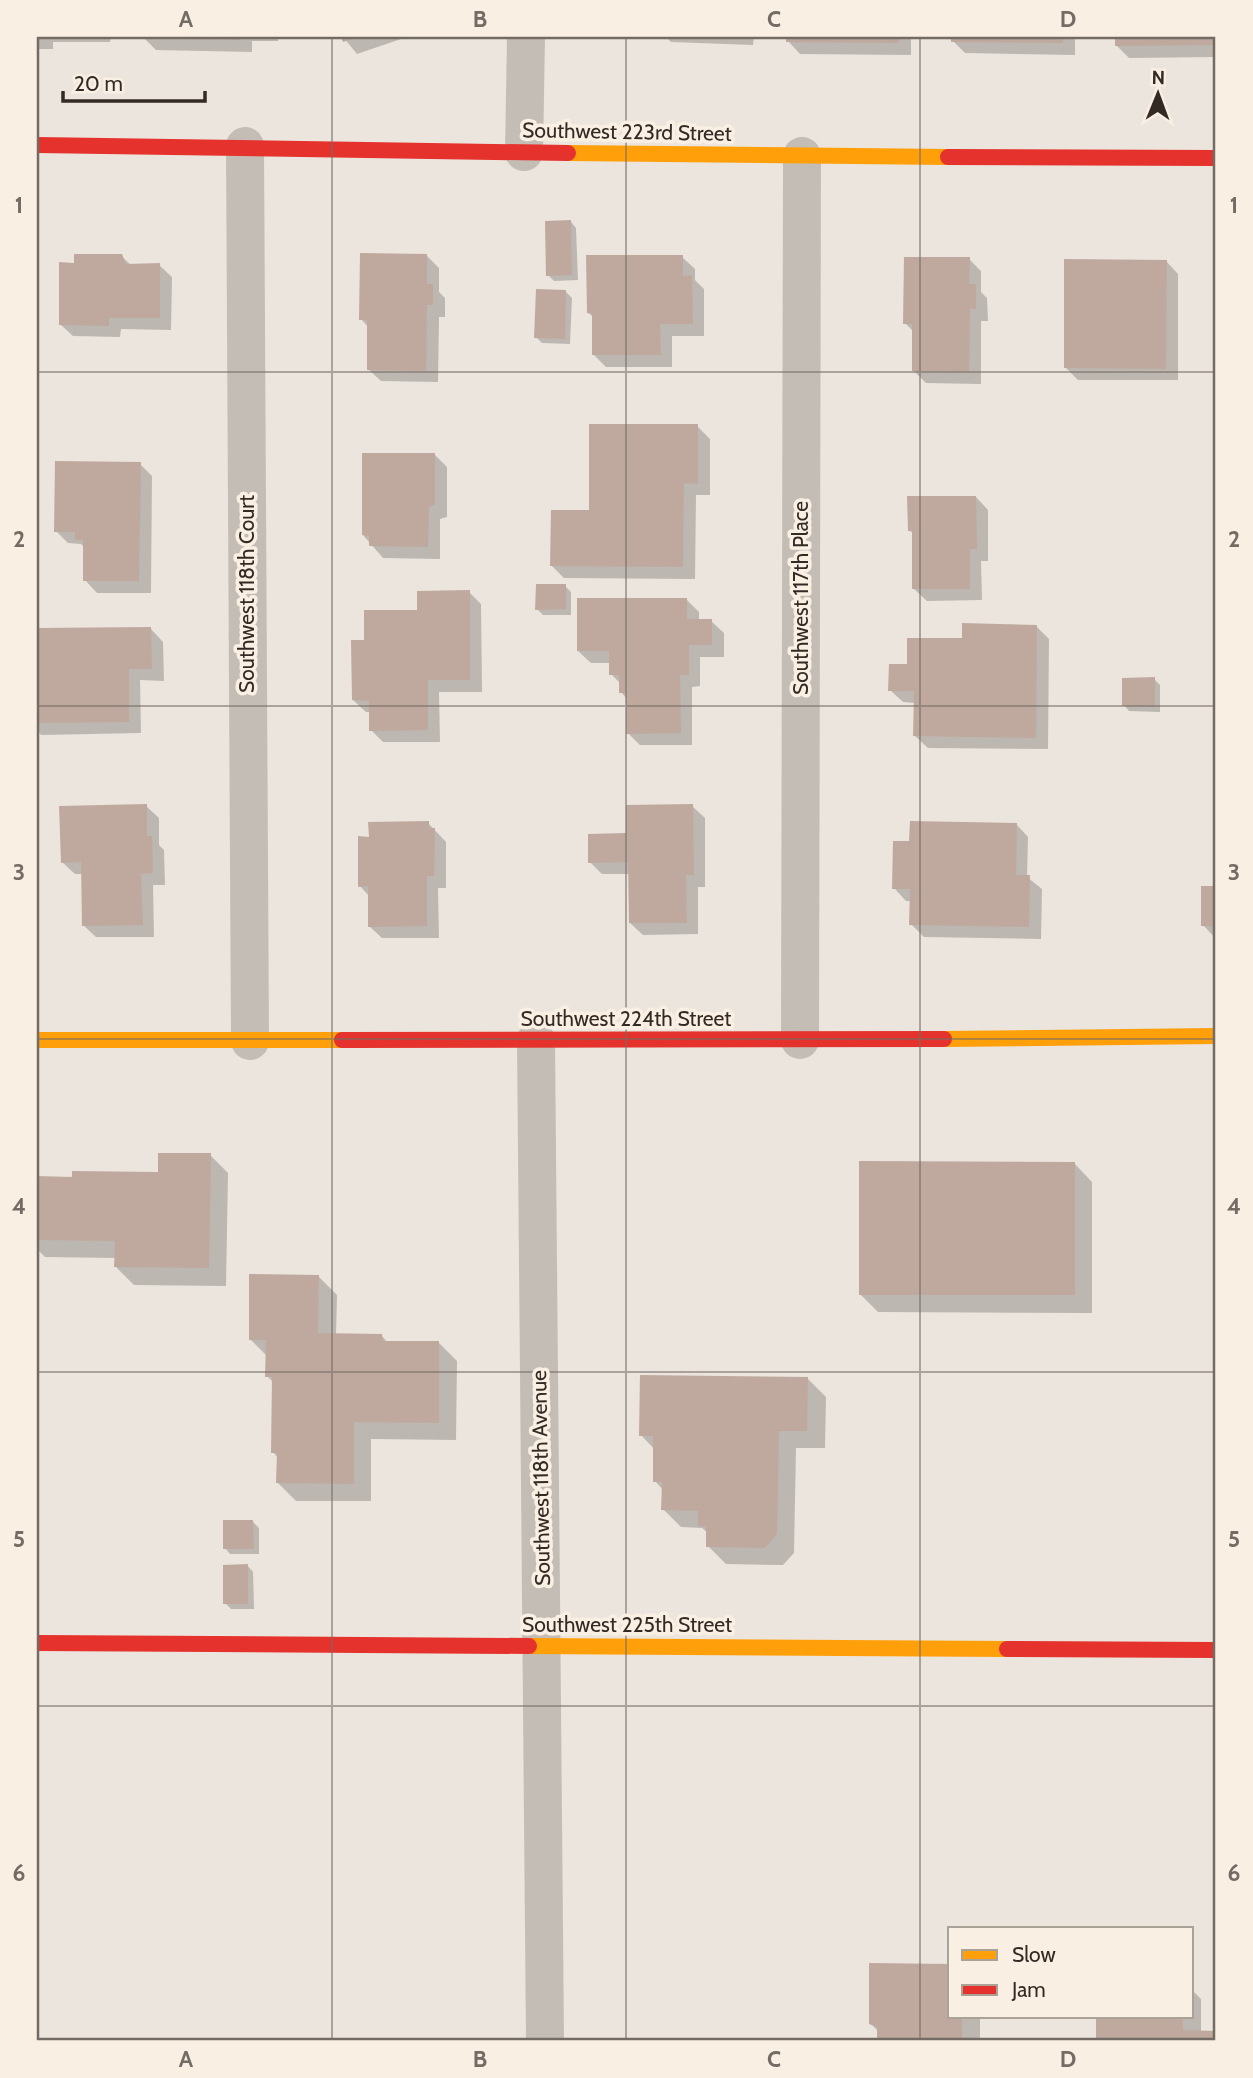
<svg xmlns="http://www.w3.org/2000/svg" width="1253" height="2078" viewBox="0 0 1253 2078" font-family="Cabin,sans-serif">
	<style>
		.shadow { fill: #0003 }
		.building { fill: #bfa99e }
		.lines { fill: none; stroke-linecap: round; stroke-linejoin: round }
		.street { stroke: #c4bdb6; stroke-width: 38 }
		.slow { stroke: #ff9f0a; stroke-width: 16 }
		.jam { stroke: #e5322d; stroke-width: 16 }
		.grid { fill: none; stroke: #746b65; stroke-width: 2; stroke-opacity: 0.55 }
		.labels { text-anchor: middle; stroke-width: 7; stroke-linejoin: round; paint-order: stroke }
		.street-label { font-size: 21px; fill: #342a25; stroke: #f9f0e3 }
		.neatline { fill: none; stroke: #746b65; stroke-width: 2.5 }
		.grid-label { font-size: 23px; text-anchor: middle; font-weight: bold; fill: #746b65 }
	</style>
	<rect width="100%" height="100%" fill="#ebe5dd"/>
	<g class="shadow">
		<polygon points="37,37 111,37 110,42 53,42 53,49 37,49"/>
		<polygon points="143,37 278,37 278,41 252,41 252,52 156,50"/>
		<polygon points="343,37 407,37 357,54"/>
		<polygon points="666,37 754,37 753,45 671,42"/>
		<polygon points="788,37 911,37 911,55 800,54 788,41"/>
		<polygon points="953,37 1075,37 1075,55 965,53 953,41"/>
		<polygon points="1117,37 1216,37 1216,57 1129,58 1117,46"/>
		<polygon points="571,222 576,228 578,280 554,281 548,275"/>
		<polygon points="121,256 131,265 159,265 172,277 171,330 121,329 120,337 73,336 60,324 76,264"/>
		<polygon points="427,256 439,268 439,292 445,298 445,317 439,317 438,382 381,381 368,369 369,328 361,319"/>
		<polygon points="682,257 695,269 695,280 704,289 704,336 672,336 672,367 606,367 594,355 594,318 589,313"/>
		<polygon points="969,259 981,271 981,292 987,298 988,321 981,321 981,384 926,383 914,371 914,332 905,323"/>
		<polygon points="1166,261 1178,274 1178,380 1078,380 1066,368"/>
		<polygon points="566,292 572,298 570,344 542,343 536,337"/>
		<polygon points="697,426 710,439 710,495 696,495 695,579 564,578 552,566 591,512"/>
		<polygon points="435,455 447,467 447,517 440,519 440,559 383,558 363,535"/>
		<polygon points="140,464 152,476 151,593 97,593 85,580 85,548 81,544 68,543 56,531"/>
		<polygon points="976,497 988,510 988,561 981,561 982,600 927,601 914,589 914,534 909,530"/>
		<polygon points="565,586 571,592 571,615 543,615 537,609"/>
		<polygon points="469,592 481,604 482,692 439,692 440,742 383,742 371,730 371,712 366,712 353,700 366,642 419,612"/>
		<polygon points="687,600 699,612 699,621 711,621 724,633 724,657 700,657 700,686 692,687 692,745 640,745 628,733 628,700 621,692 621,684 611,674 611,663 591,663 578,651"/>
		<polygon points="1036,626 1049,639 1048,749 928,748 915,736 916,703 903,702 890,690 908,666 963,640"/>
		<polygon points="151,629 163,642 164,681 140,680 141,733 41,735 37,730 37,630"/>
		<polygon points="1154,679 1160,685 1160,712 1129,711 1124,705"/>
		<polygon points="146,806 159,818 159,845 164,850 165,885 153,885 154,937 96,937 83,925 83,874 75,874 62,862"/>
		<polygon points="692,806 705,818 705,887 698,887 698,934 643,935 630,923 630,874 602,874 590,862 628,835"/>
		<polygon points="428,823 446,842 446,888 438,888 439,938 382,938 369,926 369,896 360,886"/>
		<polygon points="1016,824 1028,837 1027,877 1042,889 1041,939 924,937 911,924 912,901 906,901 894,888 911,843"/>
		<polygon points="1216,887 1216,938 1215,938 1203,925 1203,888"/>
		<polygon points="210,1155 228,1173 226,1286 134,1285 116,1267 116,1258 45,1257 37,1249 37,1178 159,1174"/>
		<polygon points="1074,1163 1092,1182 1092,1313 878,1312 860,1294"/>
		<polygon points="319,1277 337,1295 336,1335 381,1335 388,1343 439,1343 457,1361 456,1440 371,1439 371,1501 296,1501 278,1483 278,1458 273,1452 274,1383 267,1376 267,1356 250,1339"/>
		<polygon points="808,1379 826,1397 825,1448 796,1448 794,1553 783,1565 726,1564 708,1546 708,1533 702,1528 681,1527 663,1509 663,1490 655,1481 655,1450 641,1435"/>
		<polygon points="253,1522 259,1528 259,1554 230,1554 225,1548"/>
		<polygon points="248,1566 253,1572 254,1609 231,1609 225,1603"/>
		<polygon points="871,1965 950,1966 950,2017 980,2017 980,2041 879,2041 878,2031 870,2023"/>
		<polygon points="1192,1990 1201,1999 1201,2032 1216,2032 1216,2041 1098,2041 1098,2017 1192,2017"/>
	</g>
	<g class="building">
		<polygon points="186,37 240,37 240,40 186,39"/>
		<polygon points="341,37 358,37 343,42"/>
		<polygon points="786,37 899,37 899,43 786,42"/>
		<polygon points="951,37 1063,37 1063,43 951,42"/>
		<polygon points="1115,37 1216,37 1216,45 1115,46"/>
		<polygon points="571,220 572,275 546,276 545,221"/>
		<polygon points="360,253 427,254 427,284 433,284 433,305 427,305 426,371 367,370 367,320 359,320"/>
		<polygon points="74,254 122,254 126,264 160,263 160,318 109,318 109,326 59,325 59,262 74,263"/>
		<polygon points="586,255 683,255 683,276 692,275 693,324 660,324 661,355 592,355 592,314 587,313"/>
		<polygon points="904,257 970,257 969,284 976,284 976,309 970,309 969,372 912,371 912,324 903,324"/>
		<polygon points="1064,259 1167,260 1166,369 1064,368"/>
		<polygon points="536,289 566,290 565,339 534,338"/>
		<polygon points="589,424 698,424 698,484 684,483 683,567 550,566 551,510 589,510"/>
		<polygon points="362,453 435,453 435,504 429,507 428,547 369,546 369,536 362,535"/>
		<polygon points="55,461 141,462 139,581 83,581 83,540 75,540 75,532 54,532"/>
		<polygon points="907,496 976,496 977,549 970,549 970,589 912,589 912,531 908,531"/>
		<polygon points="536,584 566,584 566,609 535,610"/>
		<polygon points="470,590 470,680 428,680 428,730 369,731 369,701 352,700 351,640 364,640 364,610 417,610 417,591"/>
		<polygon points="577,598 687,598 687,619 712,619 712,645 689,645 689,675 680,675 681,733 626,734 626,693 619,693 619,675 609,675 609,651 577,651"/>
		<polygon points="962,623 1037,625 1036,738 913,736 914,691 888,691 889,664 907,664 907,638 962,638"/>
		<polygon points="151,627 152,669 129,669 129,722 37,723 37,628"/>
		<polygon points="1155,677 1155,707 1122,706 1122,678"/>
		<polygon points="147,804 147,836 152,836 153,873 141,874 143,925 82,926 81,862 61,863 59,806"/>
		<polygon points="693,804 694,875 686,875 687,923 629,923 628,862 588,863 588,834 626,833 626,805"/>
		<polygon points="429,821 429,828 435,828 434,876 427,876 427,926 368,927 368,886 358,887 358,836 369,837 368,822"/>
		<polygon points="910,821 1017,823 1016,875 1030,875 1029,927 909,925 910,889 892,889 893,841 909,841"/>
		<rect x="1201" y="886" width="15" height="40"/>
		<polygon points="158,1153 211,1153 209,1268 114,1267 115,1241 37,1240 37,1176 72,1177 72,1171 158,1172"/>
		<polygon points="859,1161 1075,1162 1075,1295 859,1295"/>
		<polygon points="249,1274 319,1275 318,1333 382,1334 383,1341 439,1341 439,1423 354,1422 354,1484 276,1483 277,1453 271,1453 272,1377 265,1377 266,1340 249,1340"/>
		<polygon points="640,1375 808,1377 807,1431 779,1431 777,1534 765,1548 706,1547 706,1526 698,1526 698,1511 661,1510 662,1482 653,1482 653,1436 639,1436"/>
		<polygon points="223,1520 253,1520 254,1549 223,1549"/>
		<polygon points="248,1564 248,1604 223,1604 223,1565"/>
		<polygon points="869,1963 950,1964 950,2017 962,2017 962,2041 877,2041 877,2027 869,2024"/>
		<polygon points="1096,2017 1183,2017 1183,2030 1216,2031 1216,2041 1096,2041"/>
	</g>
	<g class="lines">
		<g class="street">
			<polyline points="245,146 250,1041"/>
			<polyline points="524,152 526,37"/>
			<polyline points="536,1040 545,2041"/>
			<polyline points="800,1040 802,156"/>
		</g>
		<g class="slow">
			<polyline points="568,153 948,157"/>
			<polyline points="944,1039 1216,1036"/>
			<polyline points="37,1040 342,1040"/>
			<polyline points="529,1646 1007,1649"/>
		</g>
		<g class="jam">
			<polyline points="37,145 568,153"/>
			<polyline points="948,157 1216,158"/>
			<polyline points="342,1040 944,1039"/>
			<polyline points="37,1643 529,1646"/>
			<polyline points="1007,1649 1216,1650"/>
		</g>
	</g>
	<path class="grid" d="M332,37V2041M626,37V2041M920,37V2041M37,372H1216M37,706H1216M37,1039H1216M37,1372H1216M37,1706H1216"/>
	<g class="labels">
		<g class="street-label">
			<text transform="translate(627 132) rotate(1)" y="7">Southwest 223rd Street</text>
			<text transform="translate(247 594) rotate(-90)" y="7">Southwest 118th Court</text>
			<text transform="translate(801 598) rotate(-90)" y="7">Southwest 117th Place</text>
			<text x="626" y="1026">Southwest 224th Street</text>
			<text transform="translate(541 1478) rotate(-91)" y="7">Southwest 118th Avenue</text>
			<text x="627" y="1632">Southwest 225th Street</text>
		</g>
	</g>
	<rect width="1253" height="2078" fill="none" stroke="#f9f0e3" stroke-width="77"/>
	<rect x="948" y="1927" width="245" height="91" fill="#f9f0e3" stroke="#aaa197" stroke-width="2"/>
	<rect x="962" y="1950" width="35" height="10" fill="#ff9f0a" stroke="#aaa197" stroke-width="2"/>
	<text x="1012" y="1962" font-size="21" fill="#342a25">Slow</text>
	<rect x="962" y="1985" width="35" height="10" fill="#e5322d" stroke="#aaa197" stroke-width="2"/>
	<text x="1012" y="1997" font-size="21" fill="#342a25">Jam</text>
	<g transform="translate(1158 94) rotate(1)" stroke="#f9f0e3" stroke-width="5" paint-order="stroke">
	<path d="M0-5L12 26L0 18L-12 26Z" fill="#342a25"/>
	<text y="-10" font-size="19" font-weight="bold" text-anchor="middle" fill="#342a25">N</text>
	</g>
	<path d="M63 91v10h142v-10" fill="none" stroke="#342a25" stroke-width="3.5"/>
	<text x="74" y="91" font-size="21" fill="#342a25" stroke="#f9f0e3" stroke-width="5" paint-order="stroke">20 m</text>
	<rect x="38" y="38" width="1176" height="2001" class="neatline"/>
	<g class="grid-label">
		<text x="186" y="27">A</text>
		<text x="480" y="27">B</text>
		<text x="774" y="27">C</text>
		<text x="1068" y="27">D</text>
		<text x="19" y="213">1</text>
		<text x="1234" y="213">1</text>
		<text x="19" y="547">2</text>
		<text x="1234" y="547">2</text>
		<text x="19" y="880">3</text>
		<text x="1234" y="880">3</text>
		<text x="19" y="1214">4</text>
		<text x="1234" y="1214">4</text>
		<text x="19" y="1547">5</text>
		<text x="1234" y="1547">5</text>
		<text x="19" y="1881">6</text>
		<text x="1234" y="1881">6</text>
		<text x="186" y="2067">A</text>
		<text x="480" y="2067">B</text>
		<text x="774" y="2067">C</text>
		<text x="1068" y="2067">D</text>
	</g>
</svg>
